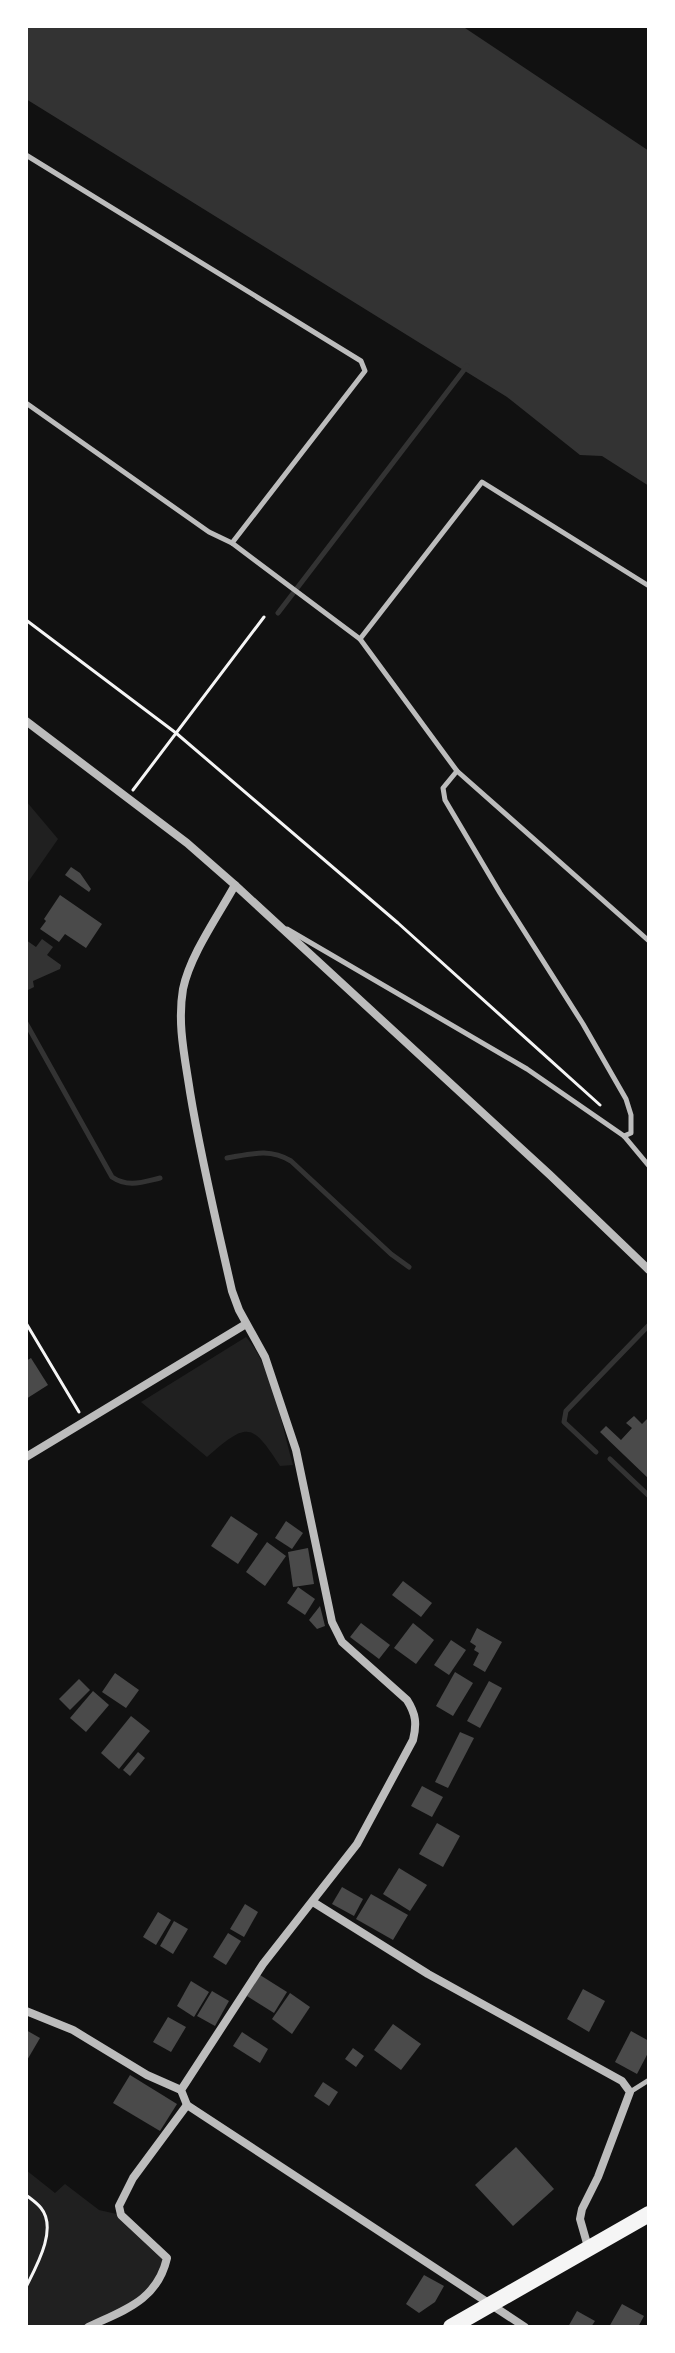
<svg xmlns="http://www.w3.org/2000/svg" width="675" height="2353" viewBox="0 0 675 2353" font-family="'Source Sans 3',sans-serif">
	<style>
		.green { fill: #202020 }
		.water { fill: #333 }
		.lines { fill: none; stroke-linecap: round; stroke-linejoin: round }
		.stream { stroke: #333; stroke-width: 5 }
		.building { fill: #4a4a4a }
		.path { stroke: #f5f5f5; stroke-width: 3 }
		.service { stroke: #bcbcbc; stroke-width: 5 }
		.minor { stroke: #bcbcbc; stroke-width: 8 }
		.trunk { stroke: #f5f5f5; stroke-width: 16 }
	</style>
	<rect width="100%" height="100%" fill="#111"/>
	<g class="green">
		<polygon points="26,801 58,839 26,885"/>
		<path d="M246,1337C272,1366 282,1427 293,1465L280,1466C252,1422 247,1422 207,1457L141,1402Z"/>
		<polygon points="26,2170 55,2193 65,2184 99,2210 121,2215 167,2258 145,2299 88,2327 26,2327"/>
	</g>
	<g class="water">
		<polygon points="26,26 462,26 649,151 649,486 602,456 580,455 507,397 26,99"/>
		<polygon points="42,939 53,947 47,955 61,965 60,969 33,981 34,987 26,991 26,940 36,947"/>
	</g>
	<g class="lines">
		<g class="stream">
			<polyline points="278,613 467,366"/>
			<path d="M26,1023L112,1177C128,1188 143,1182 160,1178"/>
			<path d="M227,1158C251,1154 269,1148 291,1161L391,1254L409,1267"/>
			<polyline points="596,1452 564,1422 566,1411 649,1325"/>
			<polyline points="610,1459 649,1496"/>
		</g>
	</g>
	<g class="building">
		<polygon points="71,867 80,873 91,889 89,892 65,875"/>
		<polygon points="60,895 102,924 86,948 65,934 59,942 40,929 46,921 44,919"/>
		<polygon points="31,1358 48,1385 26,1399 26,1361"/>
		<polygon points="634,1416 642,1424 649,1417 649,1479 600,1432 606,1426 621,1440 632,1428 626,1423"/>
		<polygon points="231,1516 258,1534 238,1564 211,1546"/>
		<polygon points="286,1521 303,1533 292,1549 275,1538"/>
		<polygon points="267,1542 286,1556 265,1586 246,1572"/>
		<polygon points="308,1548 314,1584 293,1587 288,1552"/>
		<polygon points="403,1581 432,1603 421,1617 392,1595"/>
		<polygon points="298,1587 315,1599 305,1615 287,1603"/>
		<polygon points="320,1606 325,1626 317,1629 309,1620"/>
		<polygon points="361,1623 390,1645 379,1659 350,1637"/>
		<polygon points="413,1623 434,1640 416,1664 394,1648"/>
		<polygon points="477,1628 502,1642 485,1672 473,1665 479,1653 474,1650 476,1646 470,1642"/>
		<polygon points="451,1640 466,1650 449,1675 434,1665"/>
		<polygon points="455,1672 473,1683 453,1716 436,1706"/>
		<polygon points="115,1673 139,1690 126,1708 102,1692"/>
		<polygon points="79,1679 90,1690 70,1710 59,1699"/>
		<polygon points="489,1681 502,1688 480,1728 467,1721"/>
		<polygon points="93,1691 109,1705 86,1732 70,1718"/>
		<polygon points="131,1716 150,1731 119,1769 101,1753"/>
		<polygon points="460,1732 474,1738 448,1788 435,1782"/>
		<polygon points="138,1752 145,1758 130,1776 123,1770"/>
		<polygon points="422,1786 443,1797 432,1817 411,1806"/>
		<polygon points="437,1823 460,1836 443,1867 419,1854"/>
		<polygon points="399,1868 427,1885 410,1911 383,1894"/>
		<polygon points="342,1887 363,1899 354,1916 332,1904"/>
		<polygon points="371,1894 408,1915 393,1940 356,1919"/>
		<polygon points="245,1904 258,1912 244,1937 230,1929"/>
		<polygon points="158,1912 171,1920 156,1945 143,1937"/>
		<polygon points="174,1921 188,1929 173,1954 160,1946"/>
		<polygon points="228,1933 241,1941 226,1965 213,1957"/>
		<polygon points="260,1975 287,1992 274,2013 247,1996"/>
		<polygon points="191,1981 209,1992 194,2017 177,2006"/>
		<polygon points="583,1989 605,2001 589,2032 567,2019"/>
		<polygon points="212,1991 229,2001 215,2026 197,2016"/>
		<polygon points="290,1993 310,2007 292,2034 272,2019"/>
		<polygon points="168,2017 186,2027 171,2052 153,2042"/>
		<polygon points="393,2024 421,2044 401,2070 374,2050"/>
		<polygon points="26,2030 40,2038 26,2062"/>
		<polygon points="631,2031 649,2041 649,2051 637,2074 615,2062"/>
		<polygon points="242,2032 268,2049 260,2063 233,2046"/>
		<polygon points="353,2048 364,2056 356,2067 345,2059"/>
		<polygon points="130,2075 177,2104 160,2131 113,2103"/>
		<polygon points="323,2082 338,2092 329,2106 314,2096"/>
		<polygon points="516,2147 554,2189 513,2226 475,2185"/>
		<polygon points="424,2275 444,2286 435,2302 419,2313 406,2304"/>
		<polygon points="622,2304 644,2316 638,2327 609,2327"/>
		<polygon points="577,2311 595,2321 591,2327 568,2327"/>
	</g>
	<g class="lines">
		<g class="path">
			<polyline points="26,620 176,733 398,923 600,1105"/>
			<polyline points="133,790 264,617"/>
			<polyline points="26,1323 79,1412"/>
			<path d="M26,2195C31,2199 37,2203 41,2208C58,2229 36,2267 26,2287"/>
		</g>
		<g class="service">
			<polyline points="26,155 361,361 365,371 232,543"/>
			<polyline points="26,403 209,532 232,543 360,639 457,771 649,941"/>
			<polyline points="360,639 482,482 649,586"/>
			<polyline points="457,771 443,788 445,800 500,893 583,1024 626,1099 631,1115 631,1133 624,1136"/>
			<polyline points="287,929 527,1069 624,1136 649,1166"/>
			<polyline points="630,2092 649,2080"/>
		</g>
		<g class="minor">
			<polyline points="26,721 187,843 235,885 550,1175 649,1270"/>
			<path d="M235,885C218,916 190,955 183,989C177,1024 185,1058 190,1092C201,1159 217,1225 232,1291L239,1310L265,1357L296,1450L332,1622L342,1642L407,1700C416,1714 417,1724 413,1740L357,1844L263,1964L181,2090L187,2105L525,2327"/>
			<polyline points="26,1457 246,1324"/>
			<polyline points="313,1902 428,1974 622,2081 630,2092 598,2177 582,2209 580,2219 588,2247"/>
			<polyline points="26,2011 73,2030 147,2075 181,2090"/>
			<path d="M88,2327C124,2310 157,2301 167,2258L121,2215L119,2206L133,2178L187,2105"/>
		</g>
		<polyline class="trunk" points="451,2327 649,2214"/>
	</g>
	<rect width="675" height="2353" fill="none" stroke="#ffffff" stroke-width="56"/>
</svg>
